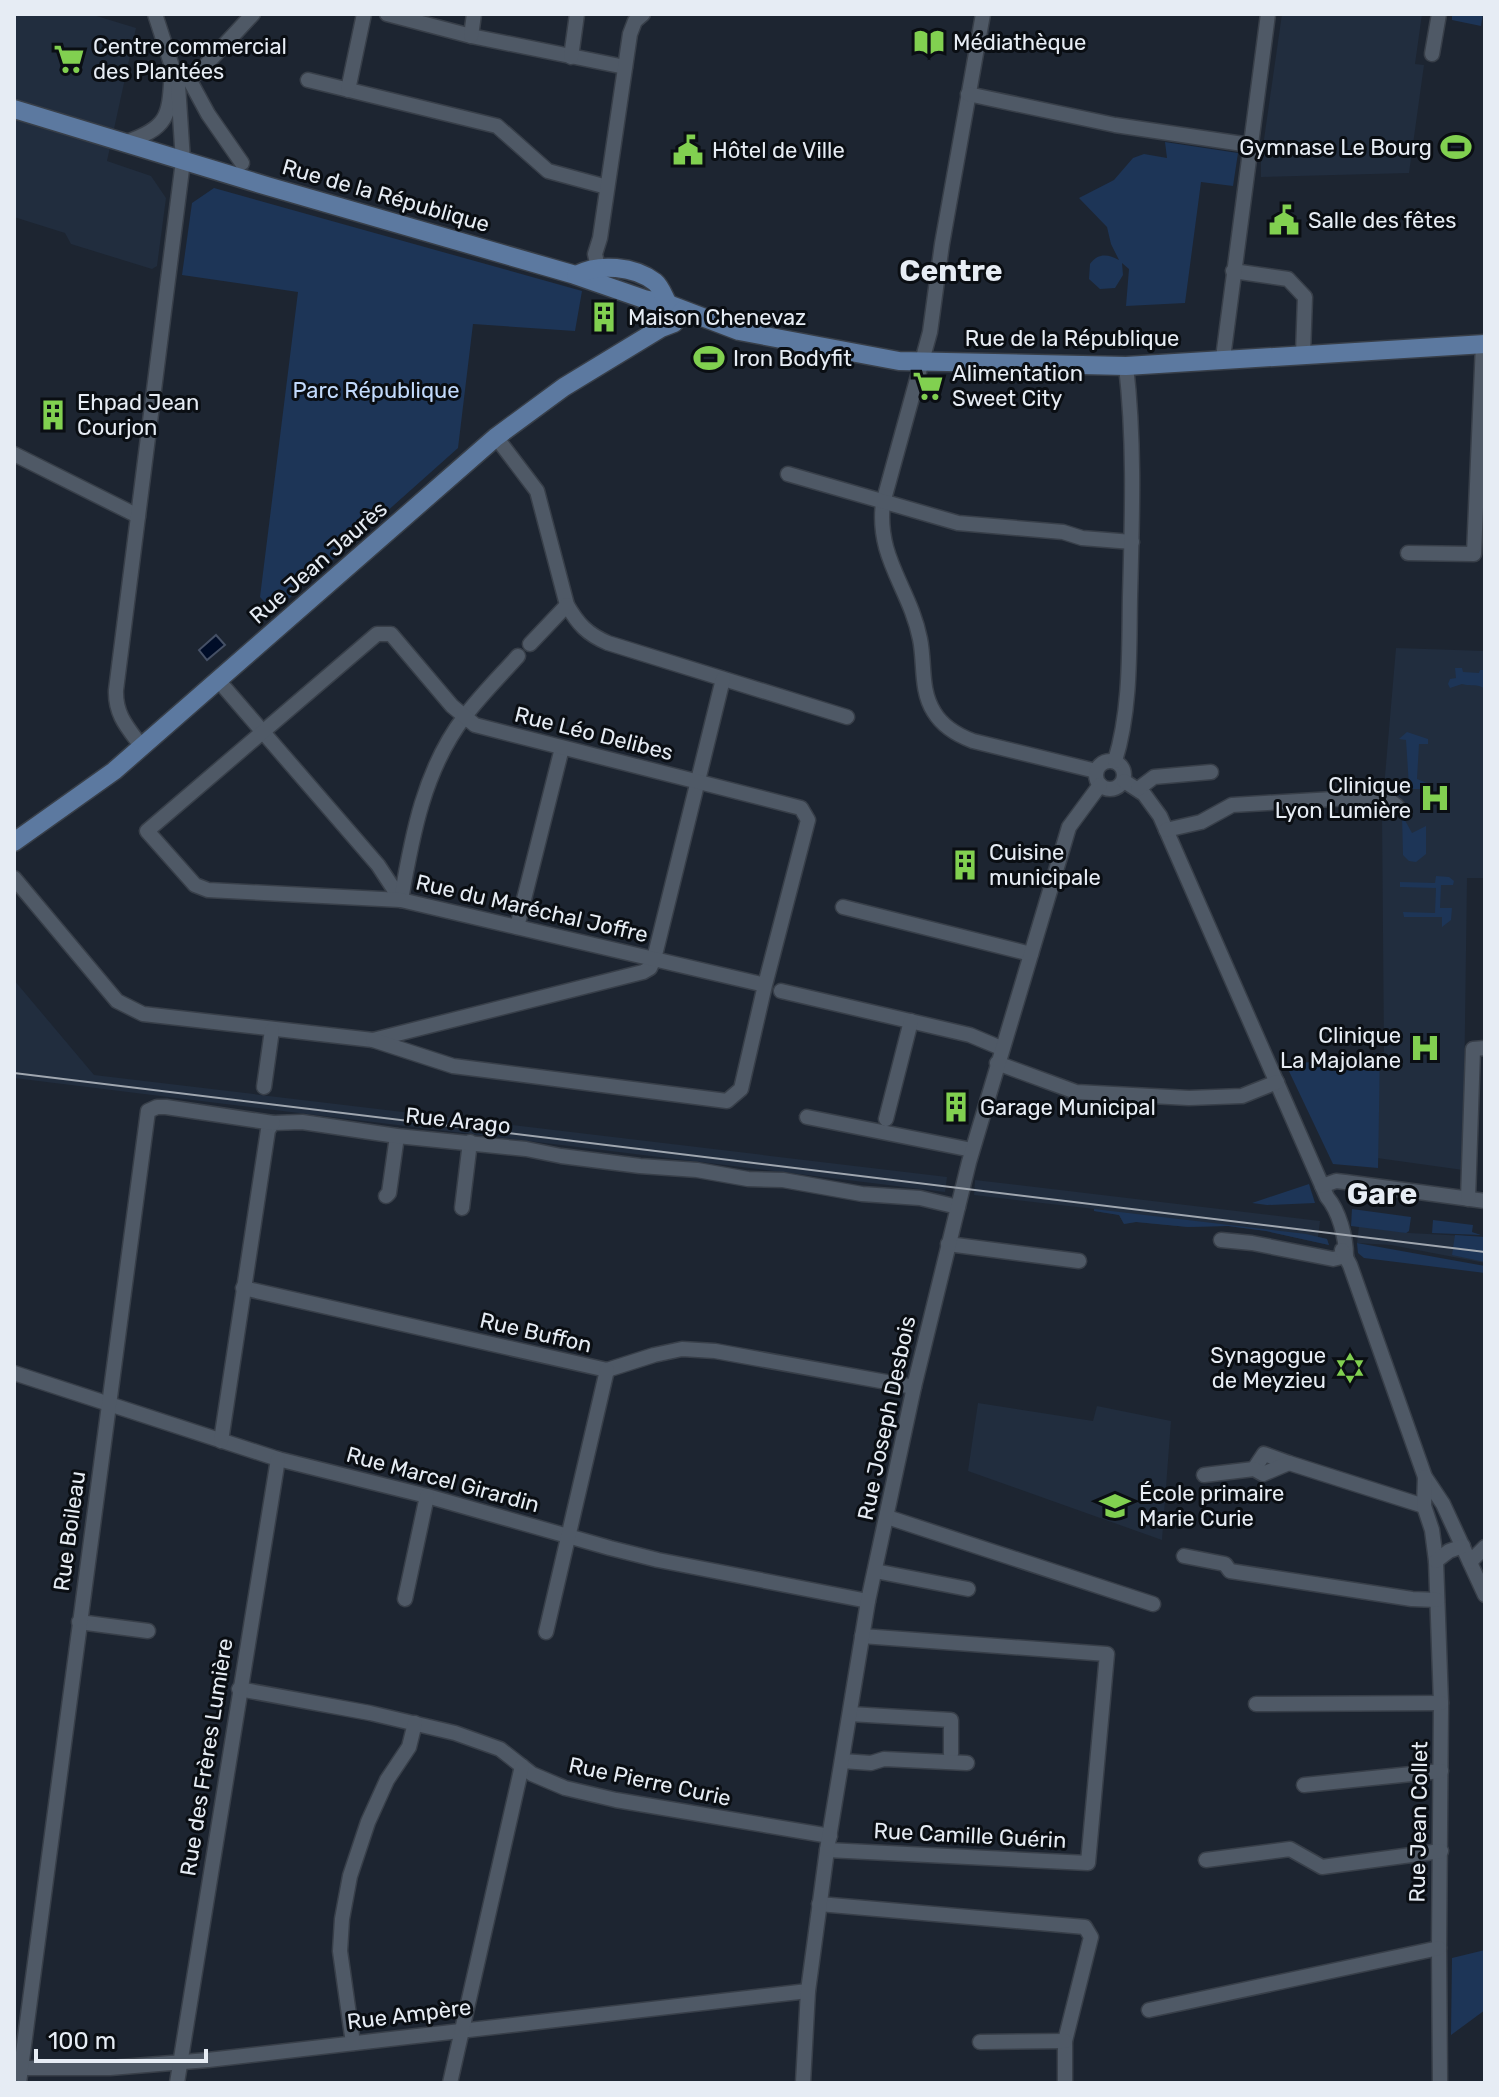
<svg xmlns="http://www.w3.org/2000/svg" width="1499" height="2097" viewBox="0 0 1499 2097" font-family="Rubik,sans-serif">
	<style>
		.built { fill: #212d3e }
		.green { fill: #1d3557 }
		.water { fill: #000d28; stroke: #455065; stroke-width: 2 }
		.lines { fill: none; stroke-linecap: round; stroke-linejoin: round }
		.minor-casing { stroke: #383f49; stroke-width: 17 }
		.major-casing { stroke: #383f49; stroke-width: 21 }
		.minor { stroke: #4f5966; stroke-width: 14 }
		.major { stroke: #5c79a0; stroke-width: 18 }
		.tram { stroke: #a0a7b0; stroke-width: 2 }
		.labels { text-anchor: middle; stroke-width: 6; stroke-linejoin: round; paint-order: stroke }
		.poi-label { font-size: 22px; fill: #e6ecf4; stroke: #0a0e13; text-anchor: start }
		.street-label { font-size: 22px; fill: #e6ecf4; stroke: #0a0e13 }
		.park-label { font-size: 22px; fill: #c2dafc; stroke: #0a0e13 }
		.district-label { font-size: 30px; font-weight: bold; fill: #e6ecf4; stroke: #0a0e13 }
	</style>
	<rect width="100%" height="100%" fill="#1d2531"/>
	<g class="built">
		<polygon points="14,14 90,14 136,28 107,161 151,176 166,198 157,266 152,269 71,244 65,233 14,217"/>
		<polygon points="1282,14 1422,14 1415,64 1424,65 1409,173 1261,177 1261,160"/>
		<polygon points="1396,648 1485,651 1485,878 1467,878 1463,1170 1377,1158 1380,1053 1384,1052 1382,811"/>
		<polygon points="14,980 94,1075 947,1177 945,1192 14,1078"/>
		<polygon points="975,1180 1320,1221 1318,1237 1327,1239 1329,1245 1266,1231 1228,1226 1188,1227 1136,1222 1124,1224 1119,1215 1094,1211 1094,1209 974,1195"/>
		<polygon points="1359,1226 1409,1233 1485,1237 1485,1263 1391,1245 1357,1243"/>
		<polygon points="978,1403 1093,1421 1097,1406 1171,1421 1162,1540 968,1471"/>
	</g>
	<g class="green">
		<polygon points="1452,14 1483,14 1481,26 1452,20"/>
		<path d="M1165,142L1238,153L1233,186L1201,182L1185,303L1126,306L1129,269L1122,263L1123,275L1115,288L1100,289L1089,279L1090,264C1099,252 1109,255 1119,260L1111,244L1107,227L1079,198L1114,180L1133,158L1144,154L1167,158Z"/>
		<polygon points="214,188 582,291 575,331 473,324 458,448 274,612 260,597 298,292 182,275 192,203"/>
		<path d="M1455,668H1462L1463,672L1479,673L1480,670H1485V689C1477,683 1471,687 1462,684L1450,688L1448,684L1450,679L1456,678Z"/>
		<polygon points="1407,732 1428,739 1428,744 1419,744 1417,779 1427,783 1425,789 1412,789 1409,786 1406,740 1399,739"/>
		<polygon points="1402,815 1412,833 1426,826 1426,854 1416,862 1409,861 1403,855"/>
		<polygon points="1436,876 1449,877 1454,881 1453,885 1441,885 1440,908 1452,908 1451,920 1442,927 1442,917 1404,917 1403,912 1435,913 1436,888 1400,887 1400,882 1435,883"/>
		<polygon points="1380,1053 1378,1168 1333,1164 1286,1065"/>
		<polygon points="1309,1184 1315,1203 1267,1205 1252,1203"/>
		<polygon points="1094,1209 1306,1234 1327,1239 1329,1245 1266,1231 1228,1226 1188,1227 1136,1222 1124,1224 1119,1215 1094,1211"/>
		<polygon points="1352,1209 1411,1217 1409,1231 1406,1233 1351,1226"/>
		<polygon points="1433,1220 1473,1225 1472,1232 1481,1235 1432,1233"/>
		<polygon points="1455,1235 1485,1237 1485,1262 1452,1255"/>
		<polygon points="1357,1243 1485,1266 1485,1273 1364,1258 1358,1253"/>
		<polygon points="1485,1950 1485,2010 1451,2035 1452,1958"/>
	</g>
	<polygon class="water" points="216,635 225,645 207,660 199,650"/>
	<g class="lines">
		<g class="minor-casing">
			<g id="minor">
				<polyline points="387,14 471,36 625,67"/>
				<path d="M983,14L942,244L930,332L883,503C876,558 910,588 920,639C925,663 920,690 934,712C943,727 957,735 973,741L1096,771"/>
				<polyline points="471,36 474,14"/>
				<polyline points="1432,54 1439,14"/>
				<polyline points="571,57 577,14"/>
				<polyline points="189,79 201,70 253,14"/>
				<polyline points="308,80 497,126 548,171 607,187"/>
				<polyline points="348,90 364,14"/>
				<polyline points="968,94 1115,125 1250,145"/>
				<path d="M124,143C171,127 169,115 172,69L189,79L208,114L242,163"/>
				<polyline points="1233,271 1288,279 1305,297 1303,354"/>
				<polyline points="600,277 595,254 600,238 630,34 635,21 643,14"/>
				<polyline points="1223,358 1268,14"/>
				<path d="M496,437L537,491L567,605C578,624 587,634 608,643L847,717"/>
				<polyline points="14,454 138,516"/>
				<polyline points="788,474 958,523 1063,532 1082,538 1132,542"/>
				<polyline points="1408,553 1474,554 1483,344"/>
				<polyline points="530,644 567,605"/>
				<polyline points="218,680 378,865 401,900"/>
				<path d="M142,747C128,728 115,715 116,690L183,161L178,85L155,14"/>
				<circle cx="1110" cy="775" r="14"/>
				<path d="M1115,761C1131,709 1129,651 1130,597C1132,520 1135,443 1126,366"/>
				<path d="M1124,781L1144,794L1160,816L1327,1197C1339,1211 1346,1237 1346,1256"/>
				<polyline points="1138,789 1154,777 1211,772"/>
				<polyline points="1166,830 1201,822 1232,805 1384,796 1397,806"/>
				<polyline points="14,878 117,1001 143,1014 373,1040 643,972 650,968 654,959 723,679"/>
				<path d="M401,900C412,836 424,769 465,716C481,695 500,676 518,656"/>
				<polyline points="843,907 1031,954"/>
				<polyline points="517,927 562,748"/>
				<polyline points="781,991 970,1035 1001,1048"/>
				<polyline points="373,1040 453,1066 727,1101 741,1089 765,985 808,820 801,808 475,725 452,706 391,634 377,634 147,831 195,885 208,890 401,900 765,985"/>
				<polyline points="997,1063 1076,1092 1189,1098 1242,1096 1277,1082"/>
				<polyline points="264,1087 272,1030"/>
				<polyline points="807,1117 972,1150"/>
				<polyline points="886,1119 911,1021"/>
				<polyline points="1322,1186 1336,1181 1345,1182 1485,1201"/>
				<polyline points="386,1196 389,1193 397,1136"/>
				<polyline points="1468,1199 1473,1049 1485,1048"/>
				<polyline points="462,1208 470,1142"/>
				<polyline points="1221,1240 1252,1243 1333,1259 1346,1256"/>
				<polyline points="948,1244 1079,1261"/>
				<polyline points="1342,1250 1350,1265 1425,1477 1443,1504 1485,1595"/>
				<polyline points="243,1288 607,1370 654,1355 682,1349 715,1351 914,1387"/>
				<polyline points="14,1373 278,1459 427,1496 610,1548 658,1560 868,1601"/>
				<polyline points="221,1441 268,1130 273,1123 302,1122 397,1136 526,1149 561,1156 640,1166 697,1170 748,1179 783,1180 862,1194 920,1198 958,1207"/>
				<polyline points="1254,1469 1264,1454 1289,1463"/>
				<polyline points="1204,1475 1254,1469 1263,1474 1289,1463 1424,1506"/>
				<polyline points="1425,1477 1424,1506 1432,1530 1436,1561 1441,1703 1439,1948 1440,2083"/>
				<polyline points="887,1517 1153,1604"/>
				<polyline points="1184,1556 1225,1564 1230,1571 1412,1599 1437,1600"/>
				<polyline points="1436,1561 1449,1551 1463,1546"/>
				<polyline points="1470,1562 1485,1547"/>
				<polyline points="875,1571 968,1589"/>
				<polyline points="405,1599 427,1496"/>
				<polyline points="79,1622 148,1631"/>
				<polyline points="546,1632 607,1370"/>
				<polyline points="239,1689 370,1713 455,1733 500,1749 532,1774 565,1788 616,1800 830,1836"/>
				<polyline points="1256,1704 1441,1703"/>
				<polyline points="850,1714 951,1720 951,1754"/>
				<polyline points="842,1761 871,1763 884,1759 967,1763"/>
				<polyline points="1304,1785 1441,1771"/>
				<polyline points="827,1850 1088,1863 1107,1654 862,1636"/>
				<polyline points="1206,1860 1290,1849 1322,1867 1441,1851"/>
				<polyline points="819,1904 1085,1927 1091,1937 1065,2041 1065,2083"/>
				<polyline points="1149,2010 1439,1948"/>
				<polyline points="980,2042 1065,2041"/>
				<polyline points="353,2043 340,1951 342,1919 350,1876 368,1822 387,1780 409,1747 415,1723"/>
				<polyline points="14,2068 110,2068 208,2060 808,1991"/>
				<polyline points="19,2083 148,1111 157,1107 166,1107 273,1123"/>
				<polyline points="177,2083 278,1459"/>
				<polyline points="450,2083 522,1766"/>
				<polyline points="803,2083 808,1991 827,1850 868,1601 914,1387 969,1162 1069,827 1100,785"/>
			</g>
		</g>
		<g class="major-casing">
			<g id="major">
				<polyline points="14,109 267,186 572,274 644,299 668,304 739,331 899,361 1126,366 1485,344"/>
				<path d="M576,275C599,263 634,266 655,282C661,287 664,297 668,304"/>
				<polyline points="14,842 114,771 496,437 564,387 661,328 674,323 682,311"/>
			</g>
		</g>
		<use href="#minor" class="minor"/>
		<use href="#major" class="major"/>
		<polyline class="tram" points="14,1073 1485,1252"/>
	</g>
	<defs>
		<g id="library-bare" transform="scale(2.4)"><path d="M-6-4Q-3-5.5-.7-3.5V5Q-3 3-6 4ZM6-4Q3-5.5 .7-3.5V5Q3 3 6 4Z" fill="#81d050" stroke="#0a0e13" stroke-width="2.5" paint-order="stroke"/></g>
		<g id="supermarket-bare" transform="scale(2.4)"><path d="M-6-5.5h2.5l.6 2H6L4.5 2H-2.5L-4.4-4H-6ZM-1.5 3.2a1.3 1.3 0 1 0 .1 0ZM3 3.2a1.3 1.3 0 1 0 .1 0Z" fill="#81d050" stroke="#0a0e13" stroke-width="2.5" paint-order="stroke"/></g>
		<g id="stadium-bare" transform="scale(2.4)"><path d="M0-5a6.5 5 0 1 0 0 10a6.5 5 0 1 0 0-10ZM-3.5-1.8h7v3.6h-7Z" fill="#81d050" stroke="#0a0e13" stroke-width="2.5" paint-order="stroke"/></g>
		<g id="civic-bare" transform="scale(2.4)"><path d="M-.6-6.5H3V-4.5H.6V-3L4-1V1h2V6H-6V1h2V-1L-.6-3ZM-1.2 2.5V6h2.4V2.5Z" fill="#81d050" stroke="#0a0e13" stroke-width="2.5" paint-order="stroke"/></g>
		<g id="building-bare" transform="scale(2.4)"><path d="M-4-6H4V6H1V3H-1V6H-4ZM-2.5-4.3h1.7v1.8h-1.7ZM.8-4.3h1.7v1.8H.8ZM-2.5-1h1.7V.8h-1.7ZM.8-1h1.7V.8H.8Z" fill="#81d050" stroke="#0a0e13" stroke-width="2.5" paint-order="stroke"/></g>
		<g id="hospital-bare" transform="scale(2.4)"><path d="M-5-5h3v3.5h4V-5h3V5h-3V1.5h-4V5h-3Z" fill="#81d050" stroke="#0a0e13" stroke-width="2.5" paint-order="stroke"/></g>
		<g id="synagogue-bare" transform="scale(2.4)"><path d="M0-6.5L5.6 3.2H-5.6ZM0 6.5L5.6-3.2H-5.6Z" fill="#81d050" stroke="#0a0e13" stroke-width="2.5" paint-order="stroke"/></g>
		<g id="school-bare" transform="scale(2.4)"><path d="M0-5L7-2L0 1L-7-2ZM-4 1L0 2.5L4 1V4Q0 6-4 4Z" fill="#81d050" stroke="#0a0e13" stroke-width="2.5" paint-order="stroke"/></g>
	</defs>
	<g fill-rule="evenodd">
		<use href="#library-bare" x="929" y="42"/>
		<use href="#supermarket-bare" x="69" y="59"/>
		<use href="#stadium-bare" x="1456" y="147"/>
		<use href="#civic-bare" x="688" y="150"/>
		<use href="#civic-bare" x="1284" y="220"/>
		<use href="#building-bare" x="604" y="317"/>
		<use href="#stadium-bare" x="709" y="358"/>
		<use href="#supermarket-bare" x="928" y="386"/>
		<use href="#building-bare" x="53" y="415"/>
		<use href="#hospital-bare" x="1435" y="798"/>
		<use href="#building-bare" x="965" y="865"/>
		<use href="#hospital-bare" x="1425" y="1048"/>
		<use href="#building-bare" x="956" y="1107"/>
		<use href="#synagogue-bare" x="1350" y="1368"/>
		<use href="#school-bare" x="1115" y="1506"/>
	</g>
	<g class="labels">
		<g class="poi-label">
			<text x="953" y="50">Médiathèque</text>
			<text x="93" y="54">Centre commercial<tspan x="93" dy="25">des Plantées</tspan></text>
			<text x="1432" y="155" text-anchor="end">Gymnase Le Bourg</text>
			<text x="712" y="158">Hôtel de Ville</text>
			<text x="1308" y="228">Salle des fêtes</text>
			<text x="628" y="325">Maison Chenevaz</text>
			<text x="733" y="366">Iron Bodyfit</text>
			<text x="952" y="381">Alimentation<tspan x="952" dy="25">Sweet City</tspan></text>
			<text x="77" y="410">Ehpad Jean<tspan x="77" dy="25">Courjon</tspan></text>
			<text x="1411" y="793" text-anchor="end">Clinique<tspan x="1411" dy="25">Lyon Lumière</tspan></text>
			<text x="989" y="860">Cuisine<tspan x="989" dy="25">municipale</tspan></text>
			<text x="1401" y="1043" text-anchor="end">Clinique<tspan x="1401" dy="25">La Majolane</tspan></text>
			<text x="980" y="1115">Garage Municipal</text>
			<text x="1326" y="1363" text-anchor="end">Synagogue<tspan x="1326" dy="25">de Meyzieu</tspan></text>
			<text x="1139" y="1501">École primaire<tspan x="1139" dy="25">Marie Curie</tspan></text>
		</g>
		<g class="street-label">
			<text transform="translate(386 195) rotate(16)" y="8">Rue de la République</text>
			<text x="1072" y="346">Rue de la République</text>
			<text transform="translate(318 562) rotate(-41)" y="8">Rue Jean Jaurès</text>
			<text transform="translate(594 733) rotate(14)" y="8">Rue Léo Delibes</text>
			<text transform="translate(532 908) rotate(13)" y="8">Rue du Maréchal Joffre</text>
			<text transform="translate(458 1120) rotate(6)" y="8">Rue Arago</text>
			<text transform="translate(536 1332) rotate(13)" y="8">Rue Buffon</text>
			<text transform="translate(886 1418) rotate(-78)" y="8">Rue Joseph Desbois</text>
			<text transform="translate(443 1479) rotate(15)" y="8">Rue Marcel Girardin</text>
			<text transform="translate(69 1531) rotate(-82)" y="8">Rue Boileau</text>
			<text transform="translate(206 1757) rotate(-81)" y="8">Rue des Frères Lumière</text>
			<text transform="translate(650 1781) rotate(12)" y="8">Rue Pierre Curie</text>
			<text transform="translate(1418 1822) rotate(-89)" y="8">Rue Jean Collet</text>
			<text transform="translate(970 1835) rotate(3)" y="8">Rue Camille Guérin</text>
			<text transform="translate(409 2014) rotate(-7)" y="8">Rue Ampère</text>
		</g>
		<g class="park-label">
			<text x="376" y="398">Parc République</text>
		</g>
		<g class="district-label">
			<text x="951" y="281">Centre</text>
			<text x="1382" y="1204">Gare</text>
		</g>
	</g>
	<rect width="1499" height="2097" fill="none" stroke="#e6ecf4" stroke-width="32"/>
	<path d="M36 2049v12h170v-12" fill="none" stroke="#e6ecf4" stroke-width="4"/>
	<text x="48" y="2049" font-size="24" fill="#e6ecf4" stroke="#0a0e13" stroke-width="6" paint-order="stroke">100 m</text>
</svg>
